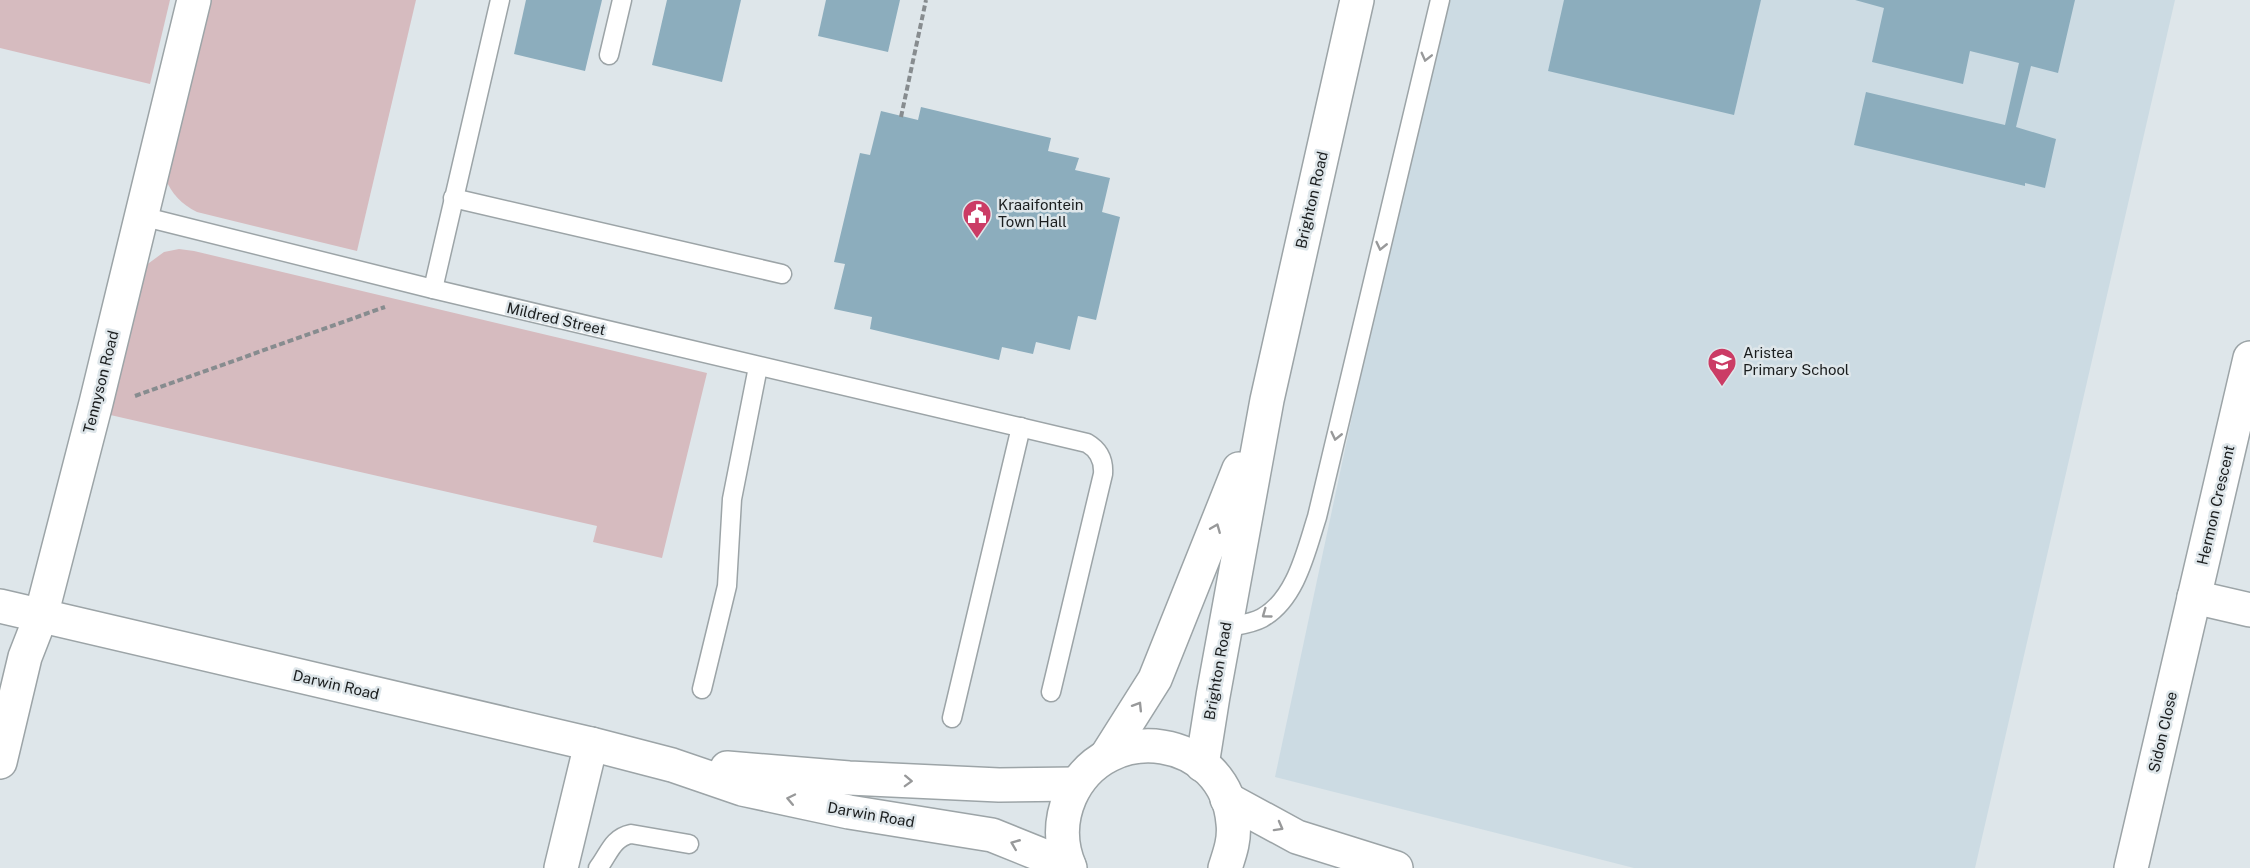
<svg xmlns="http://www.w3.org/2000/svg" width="2250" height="868" viewBox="0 0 2250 868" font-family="'Public Sans',sans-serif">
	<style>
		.built { fill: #ccdbe3 }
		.green { fill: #d6bbbf }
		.building { fill: #8cadbd }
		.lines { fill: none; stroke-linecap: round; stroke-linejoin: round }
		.lane-casing { stroke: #9ca4a7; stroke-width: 21 }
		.street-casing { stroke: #9ca4a7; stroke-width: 36 }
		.secondary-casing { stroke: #9ca4a7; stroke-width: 36 }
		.path { stroke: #878c8f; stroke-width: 4; stroke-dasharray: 6 3; stroke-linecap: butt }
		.lane { stroke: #fff; stroke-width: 18 }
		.street { stroke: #fff; stroke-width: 33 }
		.secondary { stroke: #fff; stroke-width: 33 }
		.oneway { stroke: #98999a }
		.labels { text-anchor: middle; stroke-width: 5; stroke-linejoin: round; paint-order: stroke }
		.street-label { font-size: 15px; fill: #1a1d1e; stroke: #dee6ea }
		.poi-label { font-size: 15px; fill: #1a1d1e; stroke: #dee6ea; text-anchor: start }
	</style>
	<rect width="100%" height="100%" fill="#dee6ea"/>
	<polygon class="built" points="1441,0 2175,0 1975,868 1634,868 1275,777"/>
	<g class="green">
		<polygon points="0,0 170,0 150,84 0,48"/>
		<path d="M206,0H416L357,251L197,212C181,204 172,194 165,178Z"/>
		<polygon points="179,249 194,251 707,373 662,558 593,542 597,526 106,414 145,266 164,252"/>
	</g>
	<g class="building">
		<polygon points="526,0 602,0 585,71 514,54"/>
		<polygon points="667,0 741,0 722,82 652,65"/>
		<polygon points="826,0 900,0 888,52 818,36"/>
		<polygon points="1564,0 1761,0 1734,115 1548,71"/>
		<polygon points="1855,0 2075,0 2058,73 2031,66 2016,127 2056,139 2045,188 2025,183 2025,186 1854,145 1866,92 2005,125 2019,63 1970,51 1963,84 1872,62 1884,8"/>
		<polygon points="921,107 1051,138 1048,151 1079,158 1075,170 1110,178 1102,212 1120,217 1096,320 1078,316 1070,350 1036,342 1033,354 1002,347 999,360 870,329 872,317 834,309 845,264 834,262 860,153 870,155 881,111 918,120"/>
	</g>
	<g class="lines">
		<g class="lane-casing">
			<g id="lane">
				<polyline points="609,55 622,0"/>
				<polyline points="453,198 782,274"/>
				<path d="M141,216L433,289L1087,443C1099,450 1104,460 1103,474L1051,692"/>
				<polyline points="433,289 500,0"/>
				<path d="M1225,628C1237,625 1251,624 1262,618C1296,599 1306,551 1317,517L1440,0"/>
				<polyline points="702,689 727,586 732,499 758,367"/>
				<polyline points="952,718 1021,427"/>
				<path d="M598,868C609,854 612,838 631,834L689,844"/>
			</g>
		</g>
		<g class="street-casing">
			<g id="street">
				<polyline points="2194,597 2250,610"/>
				<polyline points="0,762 25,657 41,616 96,403 194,0"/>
				<polyline points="561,868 591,744"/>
				<polyline points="2131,868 2250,358"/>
			</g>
		</g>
		<g class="secondary-casing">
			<g id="secondary">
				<polyline points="0,606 591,744 672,765 742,789 849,812 992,835 1069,866"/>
				<polyline points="1107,755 1155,679 1239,469"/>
				<polyline points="1202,765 1213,696 1267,400 1357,0"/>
				<polyline points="727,768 849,778 999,785 1076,784"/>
				<polyline points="1227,799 1297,837 1396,868"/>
				<path d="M1070,868C1060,845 1060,820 1070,797C1106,717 1226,735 1233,823C1235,839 1230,853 1225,868"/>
			</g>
		</g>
		<g class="path">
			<polyline points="901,117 926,0"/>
			<polyline points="135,396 385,307"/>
		</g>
		<use href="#lane" class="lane"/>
		<use href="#street" class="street"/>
		<use href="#secondary" class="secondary"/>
	</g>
	<defs><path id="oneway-chevron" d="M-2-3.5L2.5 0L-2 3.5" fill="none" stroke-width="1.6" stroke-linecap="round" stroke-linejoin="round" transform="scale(1.5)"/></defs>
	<g class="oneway">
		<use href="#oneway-chevron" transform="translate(1426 57) rotate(104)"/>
		<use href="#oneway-chevron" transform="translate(1381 246) rotate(103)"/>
		<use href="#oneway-chevron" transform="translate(1336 436) rotate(103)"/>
		<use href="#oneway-chevron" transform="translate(1216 528) rotate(-68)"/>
		<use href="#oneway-chevron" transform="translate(1266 614) rotate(144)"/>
		<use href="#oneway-chevron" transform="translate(1138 706) rotate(-58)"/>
		<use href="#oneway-chevron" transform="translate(908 781) rotate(2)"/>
		<use href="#oneway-chevron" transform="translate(791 799) rotate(-168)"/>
		<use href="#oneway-chevron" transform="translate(1279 827) rotate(29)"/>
		<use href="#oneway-chevron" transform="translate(1015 844) rotate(-158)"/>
	</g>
	<defs>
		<g id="civic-pin" transform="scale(1.5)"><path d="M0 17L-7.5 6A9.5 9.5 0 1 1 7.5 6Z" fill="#cb3c65" stroke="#dee6ea"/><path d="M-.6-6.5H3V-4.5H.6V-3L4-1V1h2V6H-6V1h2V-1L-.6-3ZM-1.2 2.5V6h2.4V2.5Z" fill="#fff"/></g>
		<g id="school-pin" transform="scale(1.5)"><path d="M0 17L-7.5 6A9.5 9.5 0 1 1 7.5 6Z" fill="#cb3c65" stroke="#dee6ea"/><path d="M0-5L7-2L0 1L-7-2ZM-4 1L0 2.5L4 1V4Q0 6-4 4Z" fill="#fff"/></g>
	</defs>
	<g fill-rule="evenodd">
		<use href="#civic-pin" x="977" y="214"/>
		<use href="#school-pin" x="1722" y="362"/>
	</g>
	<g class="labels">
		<g class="street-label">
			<text transform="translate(1312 200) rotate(-77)" y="5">Brighton Road</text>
			<text transform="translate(556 319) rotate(13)" y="5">Mildred Street</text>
			<text transform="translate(101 382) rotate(-76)" y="5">Tennyson Road</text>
			<text transform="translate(2216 505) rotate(-77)" y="5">Hermon Crescent</text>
			<text transform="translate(1218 671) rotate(-80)" y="5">Brighton Road</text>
			<text transform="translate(336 685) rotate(13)" y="5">Darwin Road</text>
			<text transform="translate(2163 732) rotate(-77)" y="5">Sidon Close</text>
			<text transform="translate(871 815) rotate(10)" y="5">Darwin Road</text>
		</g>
		<g class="poi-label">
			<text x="998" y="210">Kraaifontein<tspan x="998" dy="17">Town Hall</tspan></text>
			<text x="1743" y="358">Aristea<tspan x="1743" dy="17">Primary School</tspan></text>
		</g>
	</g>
</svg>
